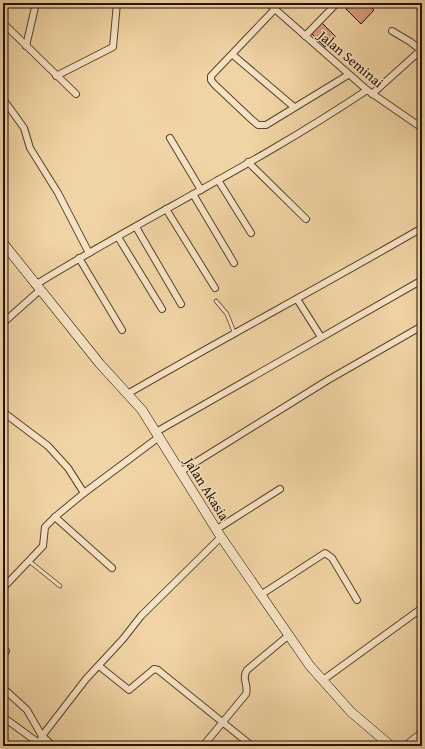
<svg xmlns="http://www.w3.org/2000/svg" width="425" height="749" viewBox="0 0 425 749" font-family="'Gentium Book Plus',serif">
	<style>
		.building { fill: #da9c83; stroke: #251101 }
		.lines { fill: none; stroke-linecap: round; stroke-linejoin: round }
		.lane-casing { stroke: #58422a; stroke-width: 4.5 }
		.street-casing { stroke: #58422a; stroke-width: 8 }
		.secondary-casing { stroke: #251101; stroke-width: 10 }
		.lane { stroke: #f6e3c4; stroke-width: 3 }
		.street { stroke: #f6e3c4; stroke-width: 6 }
		.secondary { stroke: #f6e3c4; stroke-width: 9 }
		.labels { text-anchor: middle; stroke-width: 3; stroke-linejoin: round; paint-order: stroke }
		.street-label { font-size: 14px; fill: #251101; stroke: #f6e3c4 }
	</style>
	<rect width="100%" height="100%" fill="#f1d4a5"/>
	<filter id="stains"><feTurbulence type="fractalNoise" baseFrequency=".005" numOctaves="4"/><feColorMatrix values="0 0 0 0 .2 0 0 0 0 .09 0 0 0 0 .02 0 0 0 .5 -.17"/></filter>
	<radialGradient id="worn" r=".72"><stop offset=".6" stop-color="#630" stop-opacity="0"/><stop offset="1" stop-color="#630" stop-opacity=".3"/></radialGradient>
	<g class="building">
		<polygon points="351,3 367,3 374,10 361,24 346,9"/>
		<polygon points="322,23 336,37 325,47 311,33"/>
	</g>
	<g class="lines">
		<g class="lane-casing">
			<g id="lane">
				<polyline points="216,301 227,314 234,332"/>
				<polyline points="29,561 60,586"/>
			</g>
		</g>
		<g class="street-casing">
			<g id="street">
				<polyline points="268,3 367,90 422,128"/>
				<polyline points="274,10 211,76 211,80 214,84 251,119 258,125 266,125 348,75"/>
				<polyline points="3,23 76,94"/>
				<polyline points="392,31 409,41 421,50"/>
				<polyline points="305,36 337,3"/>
				<polyline points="26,46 36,3"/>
				<polyline points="233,55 294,107"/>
				<polyline points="56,76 113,47 117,3"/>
				<polyline points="372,94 422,49"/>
				<polyline points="3,101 6,103 24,128 30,148 58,193 89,253"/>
				<polyline points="170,138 201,190"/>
				<polyline points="248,162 306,219"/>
				<polyline points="218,180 251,233"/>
				<polyline points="193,194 234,263"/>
				<polyline points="166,209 215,288"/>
				<polyline points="136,227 181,304"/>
				<polyline points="118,237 162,309"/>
				<polyline points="79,258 122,330"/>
				<path d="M35,285C144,218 260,162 367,90"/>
				<polyline points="297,299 321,337"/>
				<polyline points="3,323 40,290"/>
				<path d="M129,393C226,337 325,284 422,228"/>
				<polyline points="3,412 48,446 68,468 84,493"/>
				<polyline points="156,432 422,280"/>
				<polyline points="180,472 328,380 422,326"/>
				<polyline points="55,517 112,568"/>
				<polyline points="217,529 280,489"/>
				<polyline points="3,588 43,546 45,527 55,517 84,493 159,437"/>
				<polyline points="262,594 325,553 332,558 357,600"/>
				<polyline points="3,649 6,651 3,655"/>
				<polyline points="99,666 129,690 154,669 158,670 252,746"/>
				<polyline points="323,680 422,608"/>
				<polyline points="3,688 27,710 42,736 53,746"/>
				<polyline points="3,717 40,744"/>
				<polyline points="39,746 42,736 86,679 123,639 141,616 221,537"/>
				<path d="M203,746L246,694C249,685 241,679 247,670L289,635"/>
			</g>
		</g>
		<g class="secondary-casing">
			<g id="secondary">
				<polyline points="3,243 100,364 142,410 221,537 310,666 351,712 391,746"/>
				<polyline points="407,746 422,734"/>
				<polyline points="420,746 422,745"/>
			</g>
		</g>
		<use href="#lane" class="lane"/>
		<use href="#street" class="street"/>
		<use href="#secondary" class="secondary"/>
	</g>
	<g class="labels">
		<g class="street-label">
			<text transform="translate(351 59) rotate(40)" y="5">Jalan Seminai</text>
			<text transform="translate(207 489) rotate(58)" y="5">Jalan Akasia</text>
		</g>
	</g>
	<rect width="425" height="749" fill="none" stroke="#f1d4a5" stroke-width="16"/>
	<rect x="4" y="4" width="417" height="741" fill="none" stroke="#251101" stroke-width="2"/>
	<rect x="8" y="8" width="409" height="733" fill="none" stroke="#251101"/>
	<rect width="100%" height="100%" filter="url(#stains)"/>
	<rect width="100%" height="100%" fill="url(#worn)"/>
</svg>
